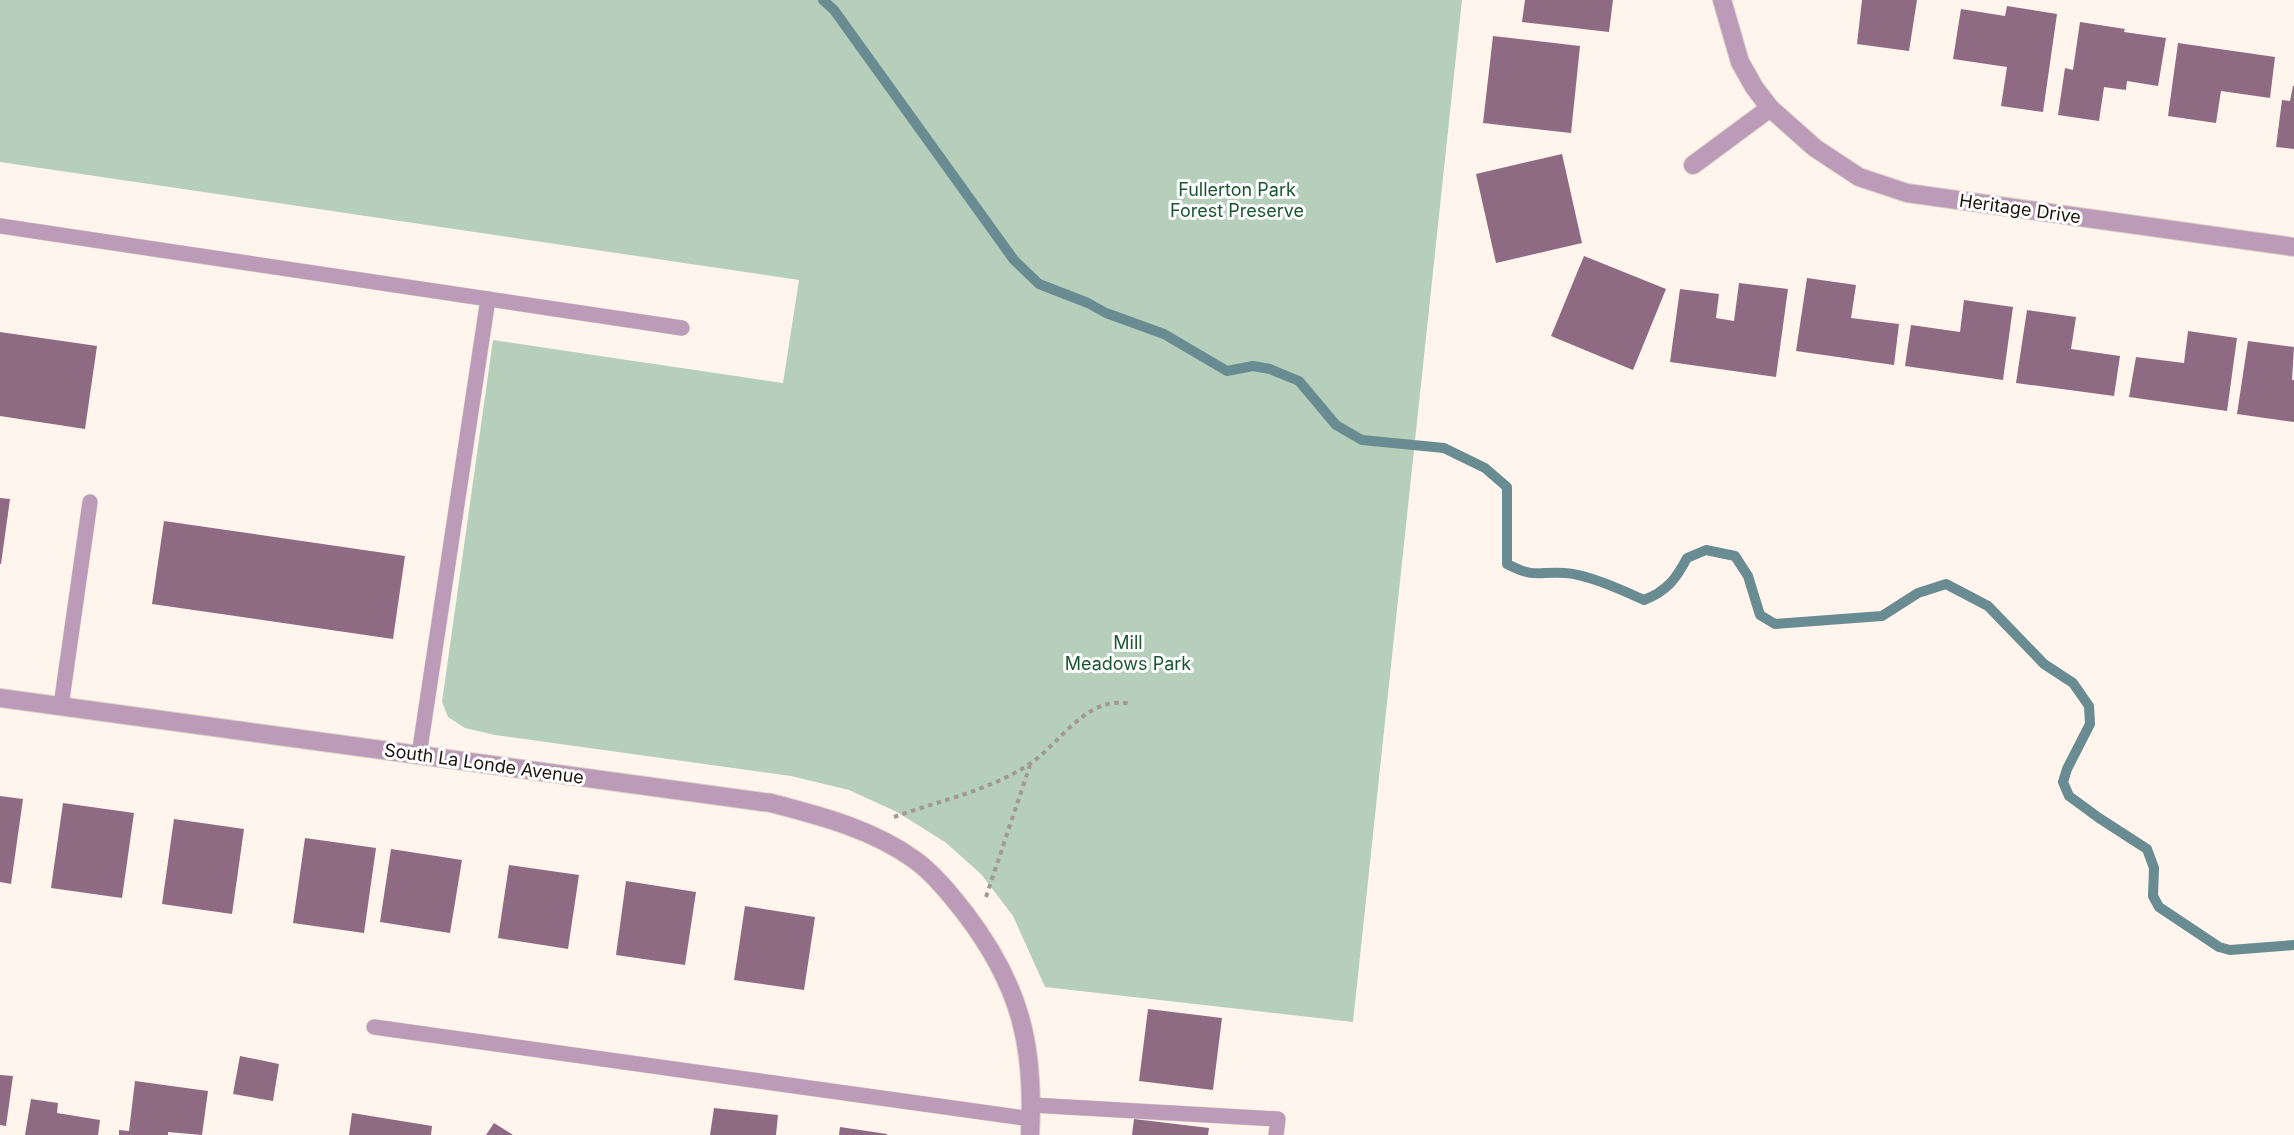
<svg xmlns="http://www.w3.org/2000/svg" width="2294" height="1135" viewBox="0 0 2294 1135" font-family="Inter,sans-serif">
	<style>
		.green { fill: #b5cfbb }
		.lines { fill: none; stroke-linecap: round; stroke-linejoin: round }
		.stream { stroke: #698b92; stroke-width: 10 }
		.building { fill: #8e6a83 }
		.lane-casing { stroke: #dbd1c9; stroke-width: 16 }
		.street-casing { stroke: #dbd1c9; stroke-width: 20 }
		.path { stroke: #a29991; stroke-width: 4; stroke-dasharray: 4.5 4.5; stroke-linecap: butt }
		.lane { stroke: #bb9bb7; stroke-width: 15 }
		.street { stroke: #bb9bb7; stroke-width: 18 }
		.labels { text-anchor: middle; stroke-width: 6; stroke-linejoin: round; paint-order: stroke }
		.park-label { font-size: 18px; fill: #195630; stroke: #fff }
		.street-label { font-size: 18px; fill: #1c130c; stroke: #fff }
	</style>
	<rect width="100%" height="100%" fill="#fff5ed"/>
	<polygon class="green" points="0,0 1462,0 1353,1022 1045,987 1013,916 981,874 945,842 897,812 849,790 791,776 495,735 465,728 448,717 442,702 493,340 783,383 799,280 0,162"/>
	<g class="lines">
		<path class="stream" d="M823,0L834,10L1014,260L1039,284L1088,303L1106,313L1164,334L1227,371L1253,366L1270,369L1299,381L1336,425L1362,440L1444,448L1485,468L1507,487V564C1536,579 1537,571 1565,573C1587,574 1624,591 1644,600C1667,591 1676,579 1687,558L1706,550L1735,556L1748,576L1760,615L1775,624L1882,616L1918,593L1946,584L1988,606L2044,664L2073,683L2089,706L2090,724L2067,769L2063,782L2069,796L2099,818L2147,849L2154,868L2153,896L2159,907L2219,947L2230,950L2294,945"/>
	</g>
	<g class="building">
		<polygon points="1525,0 1613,0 1609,32 1522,22"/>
		<polygon points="1862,0 1917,0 1909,51 1857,44"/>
		<polygon points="2007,6 2057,14 2043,112 2001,106 2007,67 1953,59 1961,9 2005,16"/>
		<polygon points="2080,22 2125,29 2124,32 2166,38 2158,86 2127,81 2126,90 2104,87 2099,121 2058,115 2065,68 2073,70"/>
		<polygon points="1493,36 1580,46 1571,133 1483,123"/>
		<polygon points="2178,43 2275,57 2270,98 2221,91 2216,123 2168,116"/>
		<polygon points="2293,86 2294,86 2294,149 2276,147 2282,100 2290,101"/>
		<polygon points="1562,154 1582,243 1496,263 1476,174"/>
		<polygon points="1584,256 1666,289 1633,370 1551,336"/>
		<polygon points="1807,278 1856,285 1851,318 1899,324 1894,365 1796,351"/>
		<polygon points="1739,283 1788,289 1776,377 1670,362 1680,289 1719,294 1716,318 1734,321"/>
		<polygon points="1964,300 2013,307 2003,380 1905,366 1911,325 1960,332"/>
		<polygon points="2027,310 2076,317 2071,349 2120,356 2114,396 2016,383"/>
		<polygon points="2188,331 2237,338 2227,411 2129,397 2136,357 2184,363"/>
		<polygon points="0,332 97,346 85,429 0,416"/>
		<polygon points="2248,341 2294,347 2292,380 2294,380 2294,422 2237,414"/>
		<polygon points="0,498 10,499 1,564 0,564"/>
		<polygon points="164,521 405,556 393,639 152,604"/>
		<polygon points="0,796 23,799 11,884 0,882"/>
		<polygon points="63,803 134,813 122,898 51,888"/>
		<polygon points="174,819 244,829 232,914 162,904"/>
		<polygon points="305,838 376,848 364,933 293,923"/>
		<polygon points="391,849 462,860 450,933 380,922"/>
		<polygon points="509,865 579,875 568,949 498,938"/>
		<polygon points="626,881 696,892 685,965 616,955"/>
		<polygon points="745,906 815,917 804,990 734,980"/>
		<polygon points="1148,1009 1222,1018 1213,1090 1139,1081"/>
		<polygon points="240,1056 279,1064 273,1101 233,1094"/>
		<polygon points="0,1075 13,1076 6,1126 0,1125"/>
		<polygon points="135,1081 208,1091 202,1135 168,1132 168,1135 119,1135 119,1130 129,1131"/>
		<polygon points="31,1099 58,1103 57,1113 100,1120 98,1135 25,1135"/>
		<polygon points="714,1108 778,1115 776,1135 710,1135"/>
		<polygon points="352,1113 432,1126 431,1135 349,1135"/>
		<polygon points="1134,1119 1209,1128 1208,1135 1132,1135"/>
		<polygon points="494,1123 513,1135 486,1135"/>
		<polygon points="840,1127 887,1134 887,1135 839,1135"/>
	</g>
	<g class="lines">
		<g class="lane-casing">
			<g id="lane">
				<polyline points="0,226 682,328"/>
				<polyline points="61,706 90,502"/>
				<polyline points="419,755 488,299"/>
				<polyline points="374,1027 1031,1119"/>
				<polyline points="1032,1105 1278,1119 1276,1135"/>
			</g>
		</g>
		<g class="street-casing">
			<g id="street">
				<polyline points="1722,0 1740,62 1754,87 1770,108 1815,148 1859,177 1907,193 2294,247"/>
				<polyline points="1693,165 1770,108"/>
				<path d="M0,698L771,803C821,816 872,829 915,860C934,874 950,894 965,913C1020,985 1035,1045 1030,1135"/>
			</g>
		</g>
		<g class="path">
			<path d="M894,817C938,801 988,791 1028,765C1061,744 1086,694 1131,704"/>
			<polyline points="986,897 1030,765"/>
		</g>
		<use href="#lane" class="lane"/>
		<use href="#street" class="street"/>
	</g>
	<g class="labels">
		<g class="park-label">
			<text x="1237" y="196">Fullerton Park<tspan x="1237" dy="21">Forest Preserve</tspan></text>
			<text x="1128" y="649">Mill<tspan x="1128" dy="21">Meadows Park</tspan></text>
		</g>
		<g class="street-label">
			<text transform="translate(2020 209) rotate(8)" y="6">Heritage Drive</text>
			<text transform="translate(484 764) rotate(8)" y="6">South La Londe Avenue</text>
		</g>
	</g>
</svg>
